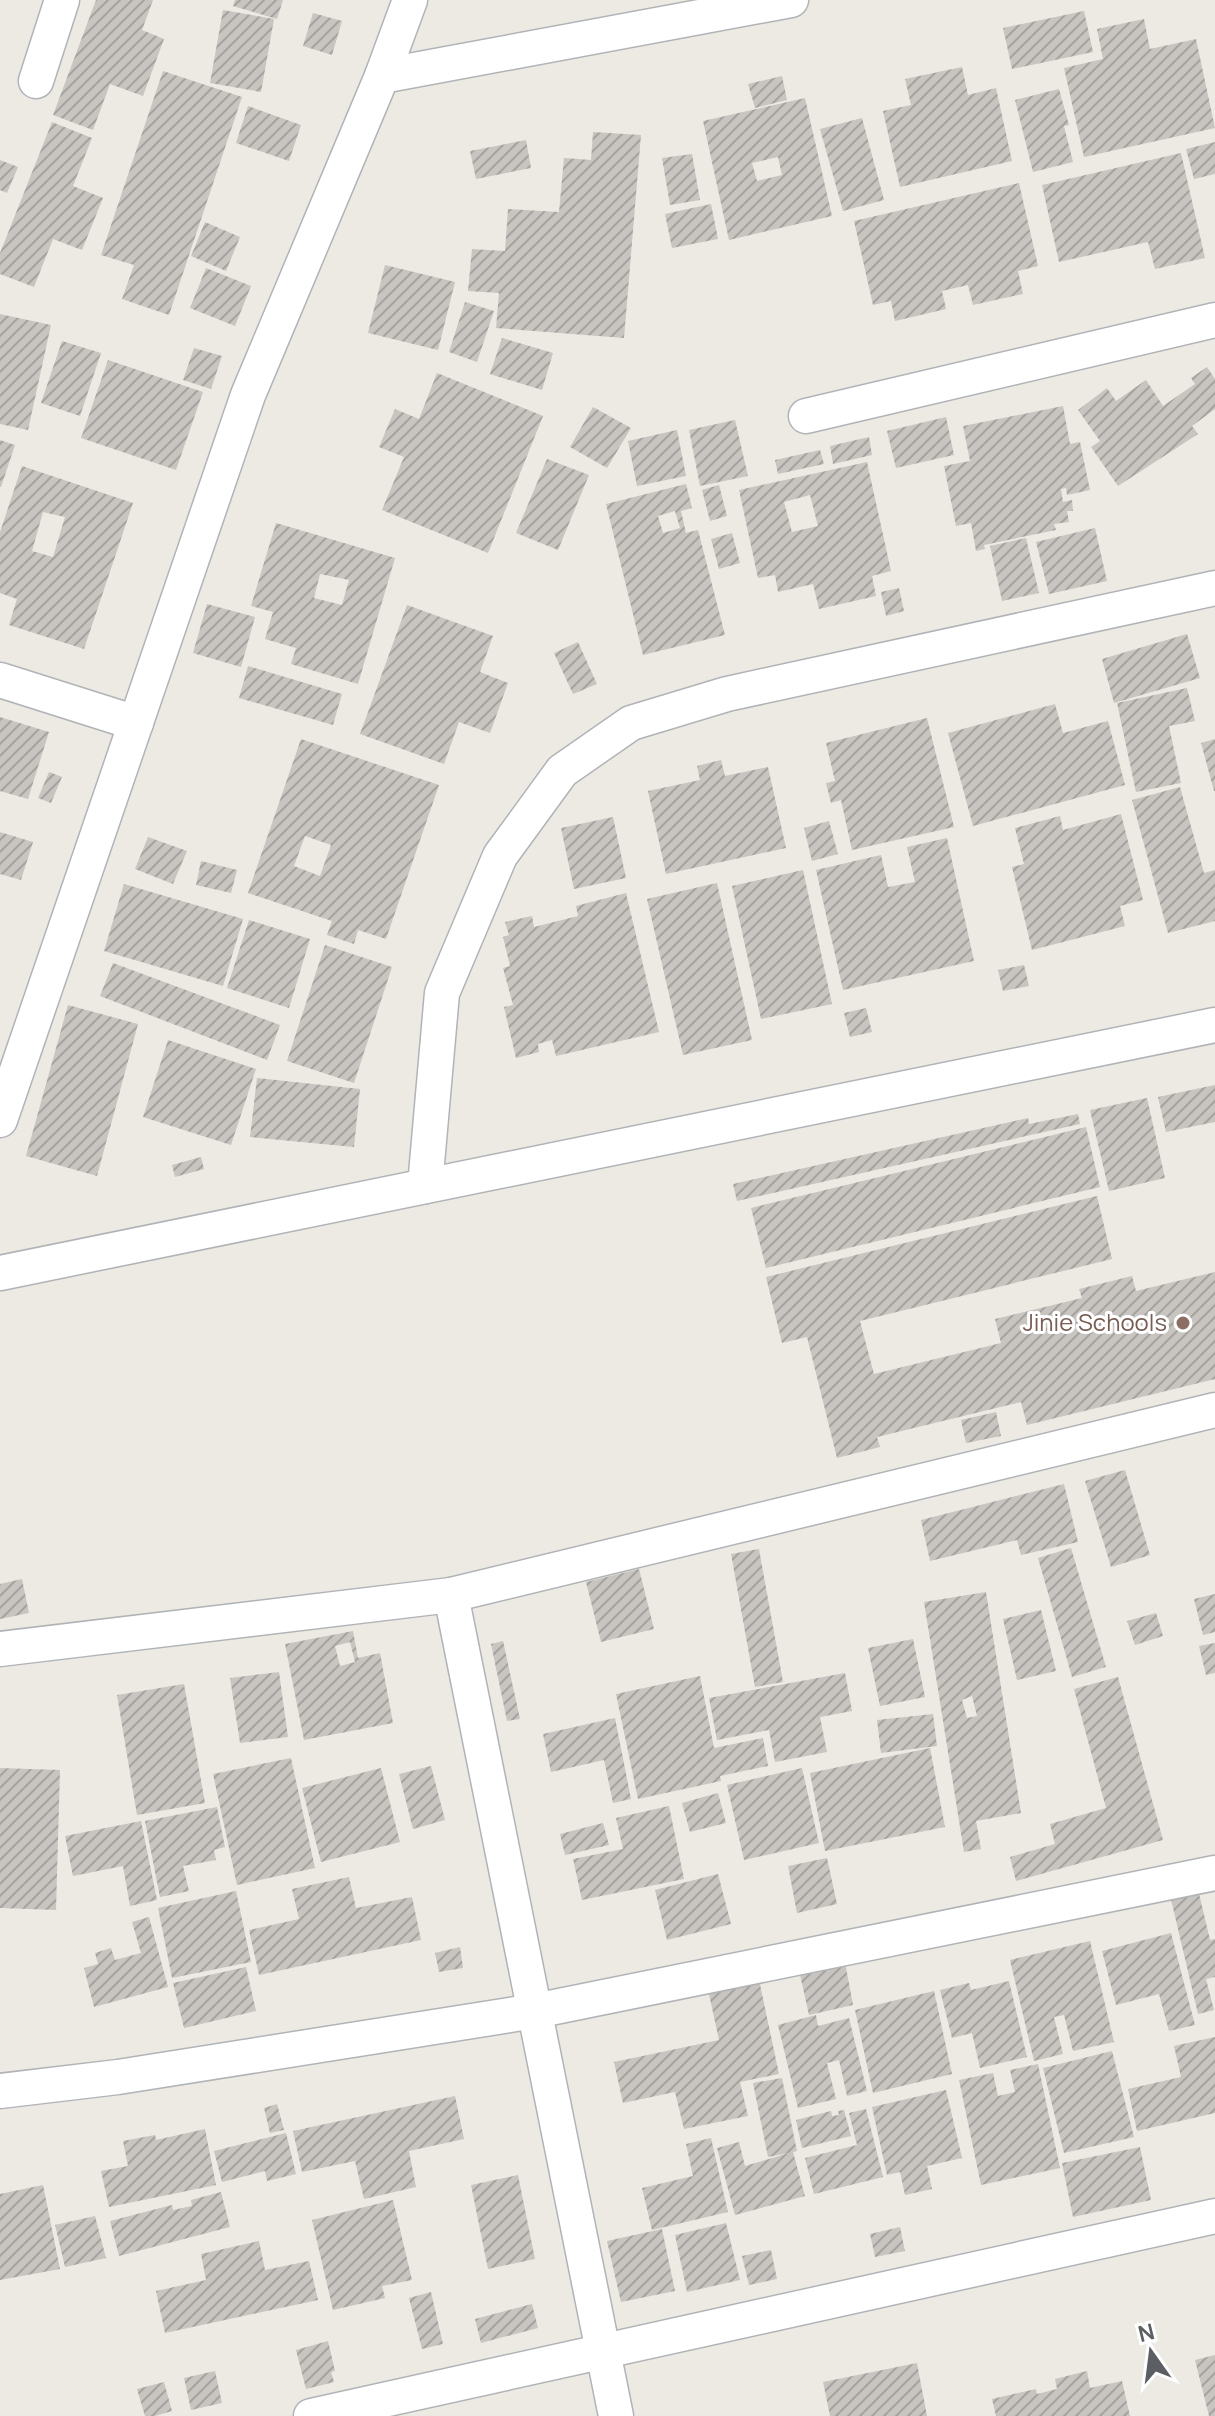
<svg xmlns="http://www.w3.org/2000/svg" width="1215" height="2416" viewBox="0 0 1215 2416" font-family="Manrope,sans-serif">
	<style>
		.building { fill: url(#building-hatch); fill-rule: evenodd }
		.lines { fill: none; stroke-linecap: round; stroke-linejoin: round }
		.minor-casing { stroke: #b0b4b7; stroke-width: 37 }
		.minor { stroke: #fff; stroke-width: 34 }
		.education-dot { fill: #8d6e63; stroke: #fff; stroke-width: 3 }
		.labels { text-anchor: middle; stroke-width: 6; stroke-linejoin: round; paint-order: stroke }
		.education-label { font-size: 24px; fill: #785e54; stroke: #fff; text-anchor: end }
	</style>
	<defs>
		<pattern id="building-hatch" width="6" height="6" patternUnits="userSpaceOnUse" patternTransform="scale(2)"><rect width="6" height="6" fill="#c8c5c0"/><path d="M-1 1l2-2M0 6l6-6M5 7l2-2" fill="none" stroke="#a5a3a0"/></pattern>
	</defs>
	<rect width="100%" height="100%" fill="#edeae3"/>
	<g class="building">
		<polygon points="96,0 153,0 142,30 164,39 143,96 110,84 93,130 53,115"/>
		<polygon points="235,0 283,0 277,19 233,6"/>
		<polygon points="223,10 274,19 261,92 210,83"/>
		<polygon points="1084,11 1093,52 1012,69 1003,28"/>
		<polygon points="313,13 342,21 332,55 303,46"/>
		<polygon points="1144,19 1150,49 1196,39 1215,128 1084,157 1064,68 1103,59 1097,29"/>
		<polygon points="962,67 968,95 996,88 1012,161 900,187 883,111 911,105 905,79"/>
		<polygon points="163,71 242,97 169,315 122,299 134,265 101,255"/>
		<polygon points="782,76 787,100 755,108 748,84"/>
		<polygon points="1059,89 1069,125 1064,126 1073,162 1033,172 1015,100"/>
		<path d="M805,98L832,216L729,240L703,121ZM778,157L782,175L757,181L752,163Z"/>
		<polygon points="248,106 301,125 289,161 236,143"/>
		<polygon points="862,118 884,200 843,211 820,129"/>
		<polygon points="52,122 92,138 73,186 103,198 82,250 53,239 34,287 0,274 0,253"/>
		<polygon points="593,132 641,135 624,338 496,328 499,293 468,291 472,249 505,251 508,209 559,212 564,158 591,160"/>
		<polygon points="526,140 531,168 476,179 470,151"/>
		<polygon points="1215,142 1215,174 1194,179 1186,149"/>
		<polygon points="1181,153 1205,258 1155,269 1148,242 1059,262 1042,185"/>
		<polygon points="692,154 700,200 670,205 662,158"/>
		<polygon points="0,160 18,167 7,193 0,190"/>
		<polygon points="1019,183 1038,266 1018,271 1023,294 973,305 968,285 942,291 946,309 895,321 891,301 873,305 854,221"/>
		<polygon points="711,204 718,239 672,248 665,214"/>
		<polygon points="205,222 240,237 226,271 191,256"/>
		<polygon points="385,265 455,282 438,350 368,333"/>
		<polygon points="206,268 251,286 235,326 190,308"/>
		<polygon points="465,302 494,311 477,362 449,352"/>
		<polygon points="0,314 51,325 28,430 0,424"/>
		<polygon points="502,338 553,353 542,390 490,374"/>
		<polygon points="62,341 101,353 80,416 41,403"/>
		<polygon points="194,348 222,356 211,389 183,380"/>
		<polygon points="108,360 203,392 176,470 81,438"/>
		<polygon points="1207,367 1215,379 1215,409 1192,426 1198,434 1118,486 1091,447 1100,441 1078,410 1107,388 1116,401 1146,380 1163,406 1195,384 1191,378"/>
		<polygon points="437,373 543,416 488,553 382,510 404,457 379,447 395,409 419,419"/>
		<polygon points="1063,406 1070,444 1080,442 1090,490 1067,495 1066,488 1061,489 1063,502 1072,500 1073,511 1067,511 1069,522 1054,524 1056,530 984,545 985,549 976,551 971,523 956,526 944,466 970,461 963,426"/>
		<polygon points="593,407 631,428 607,468 570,447"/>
		<polygon points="946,417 954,455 896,468 887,431"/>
		<polygon points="735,420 748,476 700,486 689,430"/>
		<polygon points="677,430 686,476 637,486 628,441"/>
		<polygon points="869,437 872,455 833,464 830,446"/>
		<polygon points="0,440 15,445 1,487 0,487"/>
		<polygon points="820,450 824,464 778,474 775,460"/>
		<polygon points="547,459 589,475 558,550 516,533"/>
		<path d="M867,462L891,571L872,576L876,596L819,609L813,584L778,592L775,575L758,578L739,490ZM810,495L818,526L792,532L784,502Z"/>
		<path d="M22,466L133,503L84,649L9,625L17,599L0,593V532ZM43,512L65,517L53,557L32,551Z"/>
		<path d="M686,484L692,508L681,511L686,533L698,530L725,635L643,655L606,504ZM675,511L680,528L663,533L658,516Z"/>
		<polygon points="719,485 727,516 710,521 702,490"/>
		<path d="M276,523L395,558L358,684L291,664L296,648L265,639L273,612L251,606ZM320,574L349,580L342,605L314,598Z"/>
		<polygon points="1095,528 1107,581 1049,594 1036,542"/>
		<polygon points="732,533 740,563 719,569 711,539"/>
		<polygon points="1026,538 1039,593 1002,601 990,546"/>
		<polygon points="899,588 904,611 886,616 881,592"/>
		<polygon points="207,604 255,617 241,667 193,653"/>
		<polygon points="407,605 493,636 480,672 508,683 490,733 459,722 444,764 360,734"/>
		<polygon points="1187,634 1200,678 1114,703 1102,659"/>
		<polygon points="578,642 597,684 573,694 554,653"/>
		<polygon points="248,666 342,694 333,725 239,698"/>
		<polygon points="1187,688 1195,721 1169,726 1181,783 1136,792 1117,703"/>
		<polygon points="1055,704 1063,733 1108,721 1125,785 973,826 948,733"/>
		<polygon points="0,717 49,732 28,799 0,791"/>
		<polygon points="927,718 954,827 852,850 841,800 831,803 826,783 835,781 826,743"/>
		<path d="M301,739L439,785L386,939L358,930L354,944L327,935L332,921L248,893ZM305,836L331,845L320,876L294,866Z"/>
		<polygon points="1215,739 1215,791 1214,791 1201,743"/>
		<polygon points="721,760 725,776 768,767 786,848 666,874 648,791 700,780 697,766"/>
		<polygon points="49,772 62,777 51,803 38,798"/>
		<polygon points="1180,787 1204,873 1215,870 1215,921 1168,933 1132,800"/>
		<polygon points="1121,814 1143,900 1120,906 1125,926 1032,950 1012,867 1024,864 1015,828 1060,816 1063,830"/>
		<polygon points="613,817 626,878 574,889 561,828"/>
		<polygon points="829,821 838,854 812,861 804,828"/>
		<polygon points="0,832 33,842 21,880 0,874"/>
		<polygon points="148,837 187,851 173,884 135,869"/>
		<polygon points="947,838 974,961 843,990 816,870 881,855 888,887 915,882 907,847"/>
		<polygon points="201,861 237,870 231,893 196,885"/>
		<polygon points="803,870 832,1004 761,1019 732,886"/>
		<polygon points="717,883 752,1040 683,1055 647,899"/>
		<polygon points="124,884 243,919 223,986 104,951"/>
		<polygon points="626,893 659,1032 556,1056 552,1040 538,1044 539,1052 516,1058 504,1007 513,1005 503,968 510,966 503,937 509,935 505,922 532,916 534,927 578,916 576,906"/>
		<polygon points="249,920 310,939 289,1008 227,988"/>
		<polygon points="325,945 392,967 354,1083 287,1061"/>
		<polygon points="113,963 280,1025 267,1060 100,996"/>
		<polygon points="1024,965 1029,986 1003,991 998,970"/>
		<polygon points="68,1005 138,1024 97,1176 26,1156"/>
		<polygon points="866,1008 872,1032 850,1037 844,1013"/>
		<polygon points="168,1040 256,1069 231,1145 143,1117"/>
		<polygon points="257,1078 360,1089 354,1147 250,1137"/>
		<polygon points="1215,1085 1215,1122 1166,1132 1158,1097"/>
		<polygon points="1147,1098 1165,1178 1109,1191 1090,1110"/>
		<polygon points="1078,1114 1080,1124 737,1201 733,1184 1028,1118 1029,1124"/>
		<polygon points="1086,1127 1100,1187 766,1268 751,1208"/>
		<polygon points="201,1157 204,1169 175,1177 172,1165"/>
		<polygon points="1097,1196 1112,1259 860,1321 874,1374 1001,1343 995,1319 1082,1298 1079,1289 1132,1276 1136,1291 1215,1272 1215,1379 1027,1425 1021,1402 877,1437 880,1447 837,1458 807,1337 782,1343 766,1277"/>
		<polygon points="996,1412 1001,1436 966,1443 961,1420"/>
		<polygon points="1125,1470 1150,1555 1111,1567 1085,1481"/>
		<polygon points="1064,1484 1078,1542 1021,1555 1017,1540 930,1561 921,1520"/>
		<polygon points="1071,1548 1106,1667 1072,1677 1038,1558"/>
		<polygon points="759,1549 783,1682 755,1687 731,1554"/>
		<polygon points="639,1569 654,1629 601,1642 586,1582"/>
		<polygon points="22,1579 29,1613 0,1619 0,1584"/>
		<path d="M986,1592L1021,1813L976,1821L981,1849L964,1852L924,1602ZM972,1696L977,1716L967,1718L962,1700Z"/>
		<polygon points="1215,1594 1215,1632 1203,1635 1194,1599"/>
		<polygon points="1041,1610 1056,1671 1017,1680 1003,1619"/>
		<polygon points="1156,1613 1163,1636 1135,1645 1127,1621"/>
		<path d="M353,1631L358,1658L380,1653L393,1723L304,1740L285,1644ZM350,1642L355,1662L340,1666L335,1646Z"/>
		<polygon points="913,1639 925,1697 880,1706 868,1648"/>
		<polygon points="503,1641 520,1719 507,1721 491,1644"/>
		<polygon points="1215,1643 1215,1673 1206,1675 1199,1646"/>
		<polygon points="279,1672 288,1737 240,1743 230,1678"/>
		<polygon points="845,1673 852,1711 820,1717 827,1752 775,1762 769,1730 717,1740 709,1698"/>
		<polygon points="700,1676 714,1748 763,1738 768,1766 720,1776 721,1781 638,1799 616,1694"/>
		<polygon points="1118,1677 1163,1840 1016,1881 1010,1857 1055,1844 1050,1824 1106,1808 1074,1689"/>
		<polygon points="184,1684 205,1803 137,1815 117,1695"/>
		<polygon points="933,1714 937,1746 881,1753 877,1720"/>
		<polygon points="615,1718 631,1799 613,1803 604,1760 551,1772 543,1734"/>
		<polygon points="930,1748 945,1827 825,1851 810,1773"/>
		<polygon points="291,1758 315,1868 237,1885 213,1774"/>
		<polygon points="431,1766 445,1820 413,1829 399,1774"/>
		<polygon points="0,1768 60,1770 56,1910 0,1908"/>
		<polygon points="381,1768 400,1842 321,1862 302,1788"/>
		<polygon points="802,1768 819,1843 744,1860 727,1785"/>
		<polygon points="718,1793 726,1823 690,1832 682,1803"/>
		<polygon points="669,1806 684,1879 582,1900 573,1859 623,1849 616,1818"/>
		<polygon points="217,1807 225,1847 214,1850 216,1860 183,1866 189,1891 160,1897 145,1821"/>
		<polygon points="141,1821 157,1900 130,1906 123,1866 73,1876 65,1836"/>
		<polygon points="603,1823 609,1845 565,1855 560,1834"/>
		<polygon points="827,1858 837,1904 797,1913 788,1866"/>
		<polygon points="718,1874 731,1924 667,1940 655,1890"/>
		<polygon points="349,1877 356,1908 412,1897 421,1940 259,1975 249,1930 299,1919 292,1889"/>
		<polygon points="1197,1885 1210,1940 1215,1939 1215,1977 1206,1979 1214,2010 1198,2014 1169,1891"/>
		<polygon points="236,1891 251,1962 172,1978 158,1908"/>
		<polygon points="149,1917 168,1987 94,2007 84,1968 98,1964 95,1953 111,1948 115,1960 141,1953 132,1922"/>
		<polygon points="1171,1933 1195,2025 1169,2031 1159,1994 1116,2005 1102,1951"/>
		<polygon points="1090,1941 1114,2042 1073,2051 1064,2015 1054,2017 1063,2054 1034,2061 1010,1960"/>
		<polygon points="460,1947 463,1968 439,1972 435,1953"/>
		<polygon points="844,1957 853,2005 809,2015 798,1966"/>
		<polygon points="246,1967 256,2011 184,2028 173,1983"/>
		<polygon points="758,1975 779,2074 740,2082 748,2116 684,2129 675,2092 623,2103 614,2062 719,2040 707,1985"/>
		<polygon points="1009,1981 1027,2057 980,2068 972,2033 952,2038 940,1990 969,1983 971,1990"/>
		<polygon points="934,1991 952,2074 873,2093 855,2010"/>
		<polygon points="816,2015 818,2026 849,2018 867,2091 847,2096 839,2060 827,2063 836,2099 798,2108 778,2025"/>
		<polygon points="1215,2037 1215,2113 1137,2131 1128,2089 1181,2077 1174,2046"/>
		<polygon points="1112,2051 1134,2137 1064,2153 1043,2068"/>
		<polygon points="1038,2064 1060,2168 981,2185 959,2080 993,2073 998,2096 1015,2092 1010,2070"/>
		<polygon points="782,2078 797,2151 793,2152 805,2196 735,2215 717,2148 739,2142 745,2166 789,2153 768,2157 753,2083"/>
		<polygon points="946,2090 962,2158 927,2166 932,2189 905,2195 900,2172 887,2175 872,2107"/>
		<polygon points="455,2096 464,2139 409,2151 416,2187 364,2199 355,2161 302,2172 293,2131"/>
		<polygon points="277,2104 284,2130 270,2133 264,2108"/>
		<polygon points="866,2109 883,2177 814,2194 805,2158 857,2145 849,2113"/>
		<polygon points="844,2110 851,2136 802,2148 796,2120 831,2111 832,2116 839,2115 838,2111"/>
		<polygon points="205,2129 216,2185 109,2207 101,2171 128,2166 123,2141 155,2135 156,2140"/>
		<polygon points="286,2133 296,2174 267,2181 265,2171 222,2182 214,2151"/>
		<polygon points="711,2138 728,2212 652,2230 642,2188 693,2176 686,2144"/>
		<polygon points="1140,2147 1151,2200 1073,2217 1062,2163"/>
		<polygon points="518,2175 535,2259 488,2269 471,2185"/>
		<polygon points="43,2185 60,2269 0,2280 0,2194"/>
		<polygon points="221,2192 230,2227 119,2256 110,2221 172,2205 173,2210 192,2206 191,2200"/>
		<polygon points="393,2200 412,2280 382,2286 385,2298 333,2310 312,2220"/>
		<polygon points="95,2216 106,2258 65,2267 55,2225"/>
		<polygon points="726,2223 740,2280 687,2292 675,2235"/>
		<polygon points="900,2227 905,2251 875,2257 870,2234"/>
		<polygon points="662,2229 675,2291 621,2302 607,2241"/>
		<polygon points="259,2241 265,2270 309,2261 318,2300 165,2333 156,2291 206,2280 201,2254"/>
		<polygon points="771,2250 777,2279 749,2285 742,2256"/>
		<polygon points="431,2292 443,2344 422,2349 409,2298"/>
		<polygon points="532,2304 538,2328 481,2343 475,2319"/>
		<polygon points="328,2341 335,2371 331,2372 334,2382 306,2389 296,2350"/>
		<polygon points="1215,2355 1215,2416 1209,2416 1195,2360"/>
		<polygon points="917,2363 927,2416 830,2416 823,2382"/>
		<polygon points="215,2371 222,2403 191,2410 184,2378"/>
		<polygon points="1087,2371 1090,2388 1122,2381 1130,2416 996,2416 992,2399 1036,2389 1037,2394 1057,2389 1055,2379"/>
		<polygon points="164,2382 172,2411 155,2416 145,2416 137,2389"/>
	</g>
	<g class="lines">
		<g class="minor-casing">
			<g id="minor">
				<polyline points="382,76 791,0"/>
				<polyline points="36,81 62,0"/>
				<polyline points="806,416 1215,320"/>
				<polyline points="0,680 136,723"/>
				<polyline points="0,1120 248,395 382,76 410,0"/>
				<polyline points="425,1186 442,993 500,856 562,771 631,723 727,694 1215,588"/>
				<polyline points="0,1273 1215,1025"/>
				<polyline points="451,1595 616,2416"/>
				<polyline points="0,1649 451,1595 1215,1410"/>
				<polyline points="0,2091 118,2077 535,2011 1215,1873"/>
				<polyline points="311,2416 1215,2216"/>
			</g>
		</g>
		<use href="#minor" class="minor"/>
	</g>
	<circle class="education-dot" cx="1183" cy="1323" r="8"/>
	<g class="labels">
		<g class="education-label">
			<text x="1167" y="1331">Jinie Schools</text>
		</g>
	</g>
	<g transform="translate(1151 2352) rotate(346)" stroke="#ffffff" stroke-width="6" paint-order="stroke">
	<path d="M0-6L14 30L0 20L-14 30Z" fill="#5b5f63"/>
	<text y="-12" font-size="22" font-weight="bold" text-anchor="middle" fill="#5b5f63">N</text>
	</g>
</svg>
